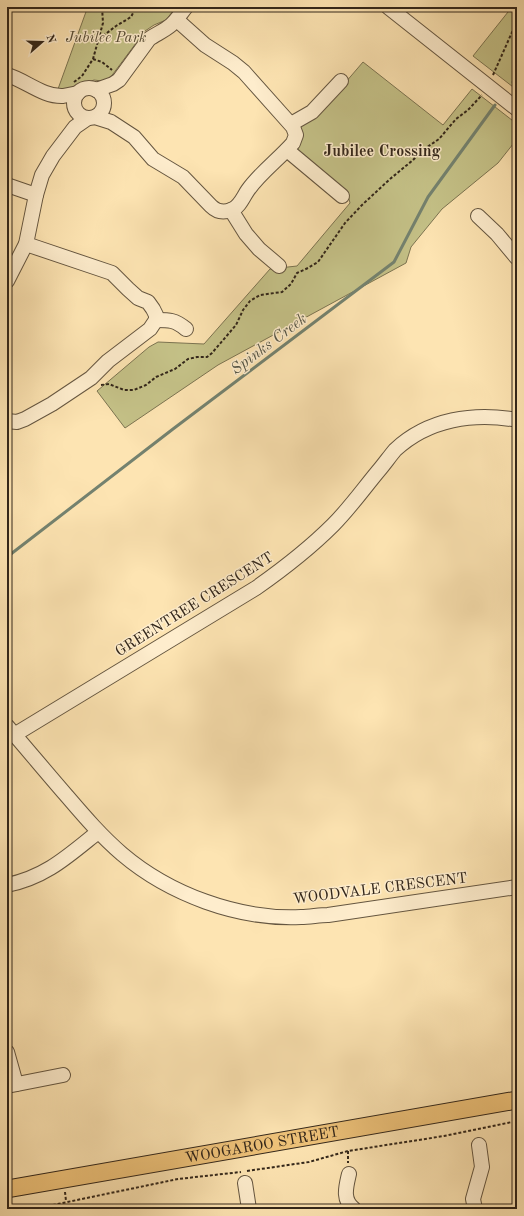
<svg xmlns="http://www.w3.org/2000/svg" width="524" height="1216" viewBox="0 0 524 1216" font-family="'Old Standard TT',serif">
	<style>
		.green { fill: #c5c288; stroke: #7c7451 }
		.lines { fill: none; stroke-linecap: round; stroke-linejoin: round }
		.stream { stroke: #74826f; stroke-width: 3 }
		.minor-casing { stroke: #655640; stroke-width: 16 }
		.major-casing { stroke: #32261a; stroke-width: 19 }
		.path { stroke: #32261a; stroke-width: 2; stroke-dasharray: 3 2; stroke-linecap: butt }
		.minor { stroke: #feedcd; stroke-width: 14 }
		.major { stroke: #eec279; stroke-width: 17 }
		.labels { text-anchor: middle; stroke-width: 3; stroke-linejoin: round; paint-order: stroke }
		.park-label { font-size: 15px; font-style: italic; fill: #574d36; stroke: #feedcd }
		.street-label { font-size: 15px; fill: #32261a; stroke: #feedcd }
		.neighbourhood-label { font-size: 16px; font-weight: bold; fill: #32261a; stroke: #feedcd }
		.water-label { font-size: 16px; font-style: italic; fill: #535445; stroke: #feedcd }
	</style>
	<rect width="100%" height="100%" fill="#fde4b2"/>
	<filter id="stains"><feTurbulence type="fractalNoise" baseFrequency=".005" numOctaves="4"/><feColorMatrix values="0 0 0 0 .2 0 0 0 0 .09 0 0 0 0 .02 0 0 0 .5 -.17"/></filter>
	<radialGradient id="worn" r=".72"><stop offset=".6" stop-color="#630" stop-opacity="0"/><stop offset="1" stop-color="#630" stop-opacity=".3"/></radialGradient>
	<g class="green">
		<polygon points="84,7 176,7 166,20 154,25 145,31 110,78 102,81 94,80 70,89 58,89 87,9"/>
		<polygon points="512,7 517,7 517,90 473,56"/>
		<polygon points="363,62 443,125 472,89 517,124 517,139 498,163 442,209 411,247 406,263 218,365 125,428 97,391 149,347 158,342 204,344 270,269 297,266 350,203 348,195 297,151 297,147 299,126 345,83"/>
	</g>
	<g class="lines">
		<g class="stream">
			<polyline points="513,82 517,76"/>
			<polyline points="7,557 173,429 394,262 428,197 495,105"/>
		</g>
		<g class="minor-casing">
			<g id="minor">
				<polyline points="388,7 517,109"/>
				<path d="M7,75C25,80 43,97 63,96C68,95 73,94 78,93"/>
				<circle cx="89" cy="103" r="15"/>
				<path d="M96,90L113,84L119,80L149,39C156,34 164,31 171,25C177,20 181,13 186,7"/>
				<path d="M95,117L111,122L134,137L153,159L183,177L211,206C216,211 223,213 231,210C240,207 243,197 248,190C261,172 279,159 293,143L296,135L293,127L244,72L233,63L205,45L177,20"/>
				<polyline points="291,124 312,112 341,81"/>
				<polyline points="287,150 342,196"/>
				<polyline points="7,185 36,195"/>
				<polyline points="231,210 246,234 259,249 279,266"/>
				<polyline points="478,216 497,234 517,258"/>
				<polyline points="7,281 26,244 36,195 42,175 53,156 75,127 88,118"/>
				<path d="M156,320C170,320 175,320 186,329"/>
				<polyline points="7,421 17,422 25,419 52,404 91,378 108,361 150,329 156,320 156,315 153,309 148,302 138,298 128,289 112,273 26,244"/>
				<path d="M7,726C27,749 46,772 66,795C84,816 101,836 122,854C169,894 238,920 301,917C310,917 319,915 328,915L517,887"/>
				<path d="M14,735L256,588C283,569 309,549 333,525C350,508 364,488 380,469C385,463 390,456 395,450C428,419 474,412 517,420"/>
				<path d="M7,885C46,877 68,856 98,832"/>
				<polyline points="7,1052 16,1084"/>
				<polyline points="7,1086 63,1075"/>
				<path d="M349,1174C346,1187 342,1200 354,1209"/>
				<polyline points="245,1183 249,1209"/>
				<polyline points="475,1209 473,1199 482,1167 479,1145"/>
			</g>
		</g>
		<g class="major-casing">
			<g id="major">
				<path id="s1" d="M7,1189L517,1100"/>
			</g>
		</g>
		<g class="path">
			<polyline points="99,39 116,26 131,17 136,7"/>
			<polyline points="93,59 102,62 112,70"/>
			<polyline points="493,75 517,21"/>
			<polyline points="74,82 82,76 93,59 103,23 102,7"/>
			<polyline points="101,385 109,384 124,390 134,390 146,385 156,377 175,369 188,359 197,357 207,357 212,353 236,325 243,310 250,301 260,295 282,292 291,284 297,273 308,268 318,262 345,223 362,205 390,179 413,160 423,150 439,139 456,119 468,110 482,95"/>
			<polyline points="348,1151 348,1163"/>
			<polyline points="247,1171 309,1162 348,1151 444,1136 517,1121"/>
			<polyline points="65,1192 66,1201"/>
			<polyline points="23,1209 53,1205 178,1179 241,1172"/>
		</g>
		<use href="#minor" class="minor"/>
		<use href="#major" class="major"/>
	</g>
	<g class="labels">
		<g class="park-label">
			<text x="106" y="42">Jubilee Park</text>
		</g>
		<g class="street-label">
			<text transform="translate(194 604) rotate(-32)" y="5">GREENTREE CRESCENT</text>
			<text transform="translate(380 888) rotate(-7)" y="5">WOODVALE CRESCENT</text>
			<text dy="5" stroke="none"><textPath href="#s1" startOffset="259">WOOGAROO STREET</textPath></text>
		</g>
		<g class="neighbourhood-label">
			<text x="382" y="156">Jubilee Crossing</text>
		</g>
		<g class="water-label">
			<text transform="translate(268 343) rotate(-37)" y="6">Spinks Creek</text>
		</g>
	</g>
	<rect width="524" height="1216" fill="none" stroke="#fde4b2" stroke-width="24"/>
	<rect x="8" y="8" width="508" height="1200" fill="none" stroke="#32261a" stroke-width="2"/>
	<rect x="12" y="12" width="500" height="1192" fill="none" stroke="#32261a"/>
	<g transform="translate(42 42) rotate(70)" stroke="#feedcd" stroke-width="3" paint-order="stroke">
	<path d="M0-3L7 15L0 10L-7 15Z" fill="#32261a"/>
	<text y="-6" font-size="11" font-weight="bold" text-anchor="middle" fill="#32261a">N</text>
	</g>
	<rect width="100%" height="100%" filter="url(#stains)"/>
	<rect width="100%" height="100%" fill="url(#worn)"/>
</svg>
